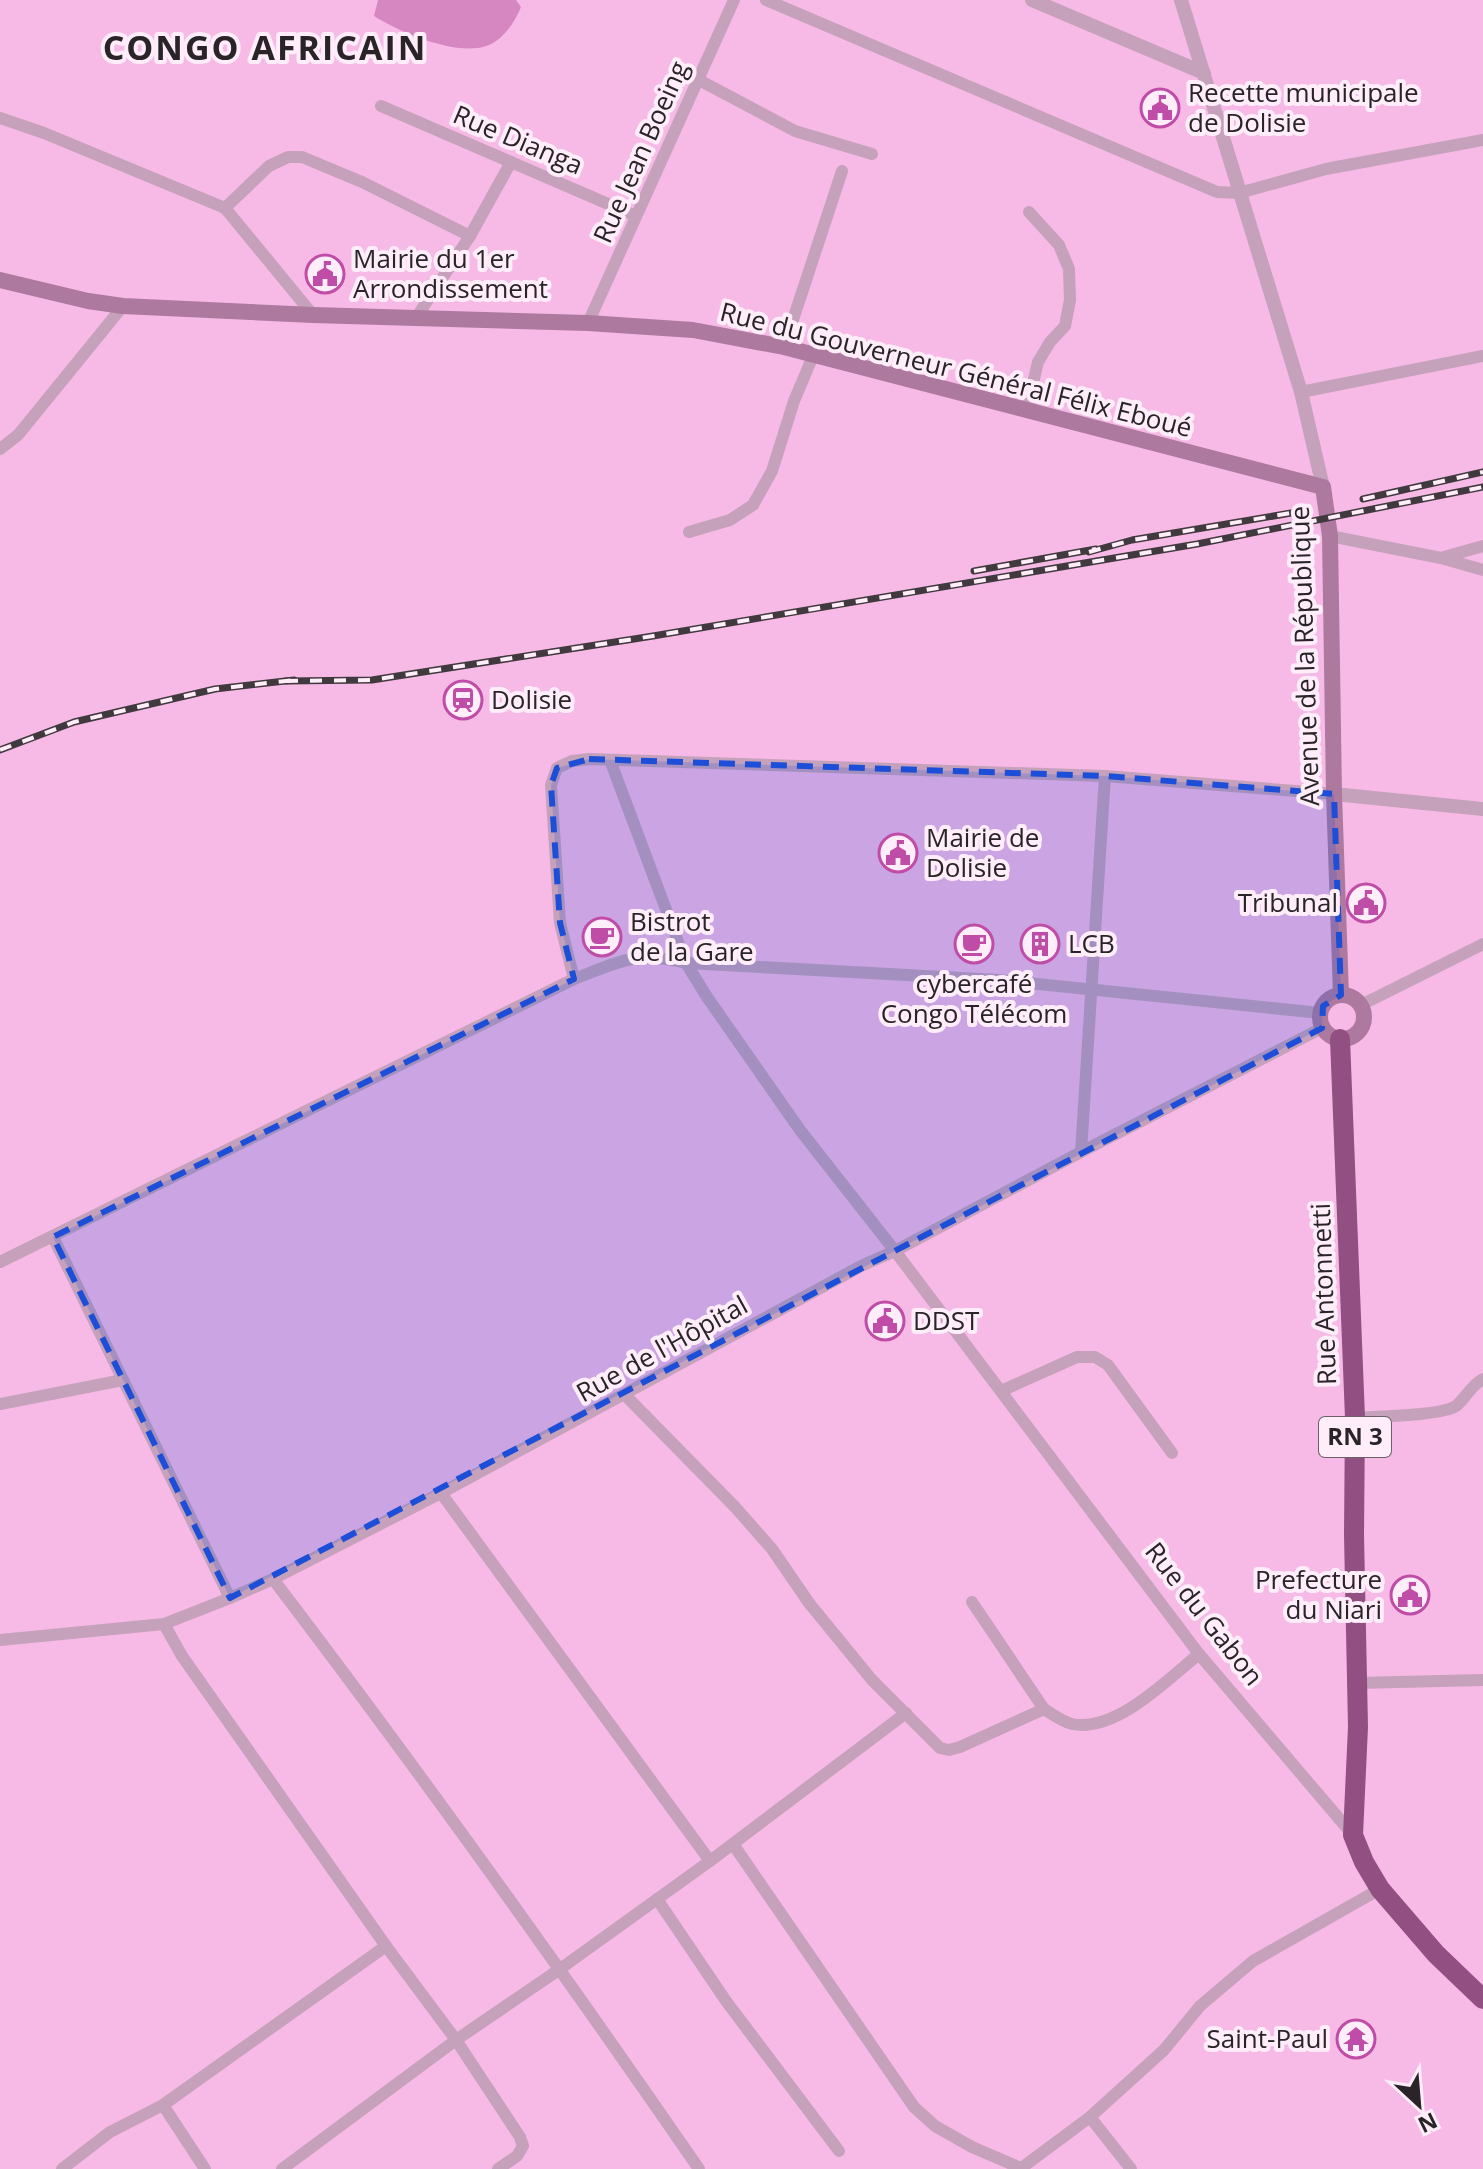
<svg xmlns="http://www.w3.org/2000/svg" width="1483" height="2169" viewBox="0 0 1483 2169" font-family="'Open Sans',sans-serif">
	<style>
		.green { fill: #f7bae6 }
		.water { fill: #d687c1 }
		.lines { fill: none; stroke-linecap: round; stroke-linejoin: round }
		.minor { stroke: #c6a1bb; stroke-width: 12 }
		.tertiary { stroke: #c6a1bb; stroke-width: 14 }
		.secondary { stroke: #ad799f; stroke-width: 16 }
		.trunk { stroke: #924f82; stroke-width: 20 }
		.rail-casing { stroke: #40393d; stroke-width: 7 }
		.rail { stroke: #ffeef9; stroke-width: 4; stroke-dasharray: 12; stroke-linecap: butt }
		.marked { fill: #1d4ed8; fill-opacity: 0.2; stroke: #1d4ed8; stroke-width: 6; stroke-dasharray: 16 10; stroke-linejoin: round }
		.labels { text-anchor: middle; stroke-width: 8; stroke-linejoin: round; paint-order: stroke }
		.shield { fill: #ffeef9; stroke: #6a6167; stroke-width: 2 }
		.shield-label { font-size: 24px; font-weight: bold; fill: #2a2428 }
		.poi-label { font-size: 26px; fill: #2a2428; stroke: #ffeef9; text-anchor: start }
		.street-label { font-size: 26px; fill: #2a2428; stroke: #ffeef9 }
		.district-label { font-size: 34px; font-weight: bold; letter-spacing: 2px; fill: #2a2428; stroke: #ffeef9 }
	</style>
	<rect width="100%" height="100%" fill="#ffeef9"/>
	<rect class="green" x="0" y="0" width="1483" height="2169"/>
	<path class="water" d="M378,0H516L521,7C515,22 504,38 489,45C459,58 399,32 374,16Z"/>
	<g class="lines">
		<g class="minor">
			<polyline points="766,0 1217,192 1239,193 1326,169 1483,140"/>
			<polyline points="697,79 795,131 872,154"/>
			<polyline points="381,106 636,216"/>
			<polyline points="0,118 44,133 225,208 313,315"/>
			<polyline points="225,208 269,166 288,157 302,157 362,182 470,236"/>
			<polyline points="416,318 470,236 511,162"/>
			<polyline points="588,323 734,0"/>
			<polyline points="784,347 842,171"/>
			<polyline points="1301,392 1483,356"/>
			<polyline points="1027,409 1038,362 1050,342 1065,326 1070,300 1069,269 1059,245 1029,212"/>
			<polyline points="0,449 18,435 123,306"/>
			<polyline points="689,532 730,520 753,505 772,471 794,401 813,356"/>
			<polyline points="1330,536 1441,558 1483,570"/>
			<polyline points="1444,557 1483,546"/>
			<polyline points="610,760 686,963 707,997 800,1130 895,1251 1199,1654 1353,1835"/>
			<polyline points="574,979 560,923 551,785 557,768 572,761 589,759 1105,776 1334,794"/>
			<polyline points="1361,1005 1483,944"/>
			<polyline points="1081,1152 1105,776"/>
			<polyline points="53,1237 230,1598"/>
			<path d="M0,1262L574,979C621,961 634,951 686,963L999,980L1320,1013"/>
			<polyline points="1001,1391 1077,1357 1095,1357 1108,1365 1172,1453"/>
			<path d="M625,1395L735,1507L772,1549L809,1603L872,1680L940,1748L949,1750L960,1747L1044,1709C1052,1714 1063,1722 1072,1724C1116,1733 1168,1679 1199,1654"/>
			<polyline points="0,1404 123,1380"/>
			<path d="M1355,1418C1377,1416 1440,1416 1456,1406C1466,1398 1471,1385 1483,1379"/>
			<polyline points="441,1493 710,1861"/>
			<path d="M273,1579C420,1772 561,1969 699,2169"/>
			<polyline points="972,1602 1044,1709"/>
			<polyline points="164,1624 182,1656 386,1946 456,2040 520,2137 523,2146 517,2156 498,2169"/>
			<polyline points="0,1640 164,1624 230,1598 273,1579 441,1493 863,1265 895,1251 1081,1152 1322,1028"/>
			<polyline points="1356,1683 1483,1680"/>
			<polyline points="733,1844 914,2107 935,2126 972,2147 1023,2169"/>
			<polyline points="657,1899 726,2001 839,2151"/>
			<polyline points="163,2105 205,2169"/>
			<polyline points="1090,2117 1131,2169"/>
			<polyline points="62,2169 110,2132 163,2105 386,1946"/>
			<polyline points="282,2169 456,2040 560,1969 710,1861 906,1713"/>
			<polyline points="1020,2169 1090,2117 1164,2050 1200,2006 1253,1961 1380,1889"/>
		</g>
		<g class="tertiary">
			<polyline points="1032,0 1204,73"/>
			<polyline points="1181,0 1301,392 1323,487"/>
			<polyline points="1334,794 1483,809"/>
		</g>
		<g class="secondary">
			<polyline points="0,280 88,301 123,306 313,315 588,323 693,330 784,347 1323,487 1330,536 1334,794 1341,995"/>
			<circle cx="1342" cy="1017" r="22"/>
		</g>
		<polyline class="trunk" points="1340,1039 1355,1418 1354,1535 1358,1727 1353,1835 1364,1862 1380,1889 1436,1954 1483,1999"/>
		<g class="rail-casing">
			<g id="rail">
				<polyline points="1363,499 1483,472"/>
				<polyline points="1089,552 1132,540 1297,512"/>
				<polyline points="974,571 1096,549"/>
				<polyline points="286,681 372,680 653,636 1197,544 1483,487"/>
				<polyline points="0,750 74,722 215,689 294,680"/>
			</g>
		</g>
		<use href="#rail" class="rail"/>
	</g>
	<path class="marked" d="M589,759L1105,776L1334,794L1341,995L1323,1006L1322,1028L230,1598L53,1237L574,979L560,923L551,785L557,768Z"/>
	<defs>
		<g id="civic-ring" transform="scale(2)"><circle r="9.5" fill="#ffeef9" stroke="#bf4ca6" stroke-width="1.5"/><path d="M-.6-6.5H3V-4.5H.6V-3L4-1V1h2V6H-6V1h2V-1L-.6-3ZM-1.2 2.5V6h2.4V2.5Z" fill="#bf4ca6"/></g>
		<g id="station-ring" transform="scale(2)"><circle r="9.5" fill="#ffeef9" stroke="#bf4ca6" stroke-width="1.5"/><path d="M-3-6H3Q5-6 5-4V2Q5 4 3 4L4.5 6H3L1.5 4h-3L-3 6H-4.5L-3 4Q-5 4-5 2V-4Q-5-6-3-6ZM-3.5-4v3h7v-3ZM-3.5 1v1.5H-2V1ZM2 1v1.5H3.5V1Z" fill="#bf4ca6"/></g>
		<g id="cafe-ring" transform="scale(2)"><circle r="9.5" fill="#ffeef9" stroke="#bf4ca6" stroke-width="1.5"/><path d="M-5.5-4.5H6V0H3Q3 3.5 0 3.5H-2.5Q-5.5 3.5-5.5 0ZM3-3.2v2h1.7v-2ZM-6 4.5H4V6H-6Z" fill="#bf4ca6"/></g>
		<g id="building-ring" transform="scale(2)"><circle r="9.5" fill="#ffeef9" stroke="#bf4ca6" stroke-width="1.5"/><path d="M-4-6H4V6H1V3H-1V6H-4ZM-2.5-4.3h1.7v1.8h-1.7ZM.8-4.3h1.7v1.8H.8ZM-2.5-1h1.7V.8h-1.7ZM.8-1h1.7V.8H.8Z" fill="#bf4ca6"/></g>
		<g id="temple-ring" transform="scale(2)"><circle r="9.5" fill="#ffeef9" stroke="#bf4ca6" stroke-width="1.5"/><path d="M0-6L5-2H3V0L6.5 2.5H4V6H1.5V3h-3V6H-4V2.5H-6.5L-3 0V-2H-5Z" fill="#bf4ca6"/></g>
	</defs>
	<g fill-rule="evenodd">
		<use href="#civic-ring" x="1160" y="108"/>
		<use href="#civic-ring" x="325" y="274"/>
		<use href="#station-ring" x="463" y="700"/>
		<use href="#civic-ring" x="898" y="853"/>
		<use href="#civic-ring" x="1366" y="903"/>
		<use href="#cafe-ring" x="602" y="937"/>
		<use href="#cafe-ring" x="974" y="944"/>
		<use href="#building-ring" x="1040" y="944"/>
		<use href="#civic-ring" x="885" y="1321"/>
		<use href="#civic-ring" x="1410" y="1595"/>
		<use href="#temple-ring" x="1356" y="2039"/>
	</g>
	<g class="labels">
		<rect class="shield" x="1319" y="1417" width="72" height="40" rx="6"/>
		<g class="shield-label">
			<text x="1355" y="1445">RN 3</text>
		</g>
		<g class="poi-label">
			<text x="1188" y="102">Recette municipale<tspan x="1188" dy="30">de Dolisie</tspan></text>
			<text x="353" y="268">Mairie du 1er<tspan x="353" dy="30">Arrondissement</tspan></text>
			<text x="491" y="709">Dolisie</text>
			<text x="926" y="847">Mairie de<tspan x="926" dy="30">Dolisie</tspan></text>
			<text x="1338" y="912" text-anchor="end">Tribunal</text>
			<text x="630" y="931">Bistrot<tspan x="630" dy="30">de la Gare</tspan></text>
			<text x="1068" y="953">LCB</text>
			<text x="974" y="993" text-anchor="middle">cybercafé<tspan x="974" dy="30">Congo Télécom</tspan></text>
			<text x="913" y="1330">DDST</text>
			<text x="1382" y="1589" text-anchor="end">Prefecture<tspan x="1382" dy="30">du Niari</tspan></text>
			<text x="1328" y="2048" text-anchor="end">Saint-Paul</text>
		</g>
		<g class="street-label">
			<text transform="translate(518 140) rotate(23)" y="9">Rue Dianga</text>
			<text transform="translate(641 152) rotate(-66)" y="9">Rue Jean Boeing</text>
			<text transform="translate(956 370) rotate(14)" y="9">Rue du Gouverneur Général Félix Eboué</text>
			<text transform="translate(1305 656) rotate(-92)" y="9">Avenue de la République</text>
			<text transform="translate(1324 1294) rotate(-92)" y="9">Rue Antonnetti</text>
			<text transform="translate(662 1349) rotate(-29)" y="9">Rue de l'Hôpital</text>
			<text transform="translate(1204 1614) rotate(52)" y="9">Rue du Gabon</text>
		</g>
		<g class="district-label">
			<text x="265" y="60">CONGO AFRICAIN</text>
		</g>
	</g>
	<g transform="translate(1419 2105) rotate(154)" stroke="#ffeef9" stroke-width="6" paint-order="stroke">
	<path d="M0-6L14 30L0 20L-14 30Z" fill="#2a2428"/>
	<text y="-12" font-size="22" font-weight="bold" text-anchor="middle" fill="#2a2428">N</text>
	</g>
</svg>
